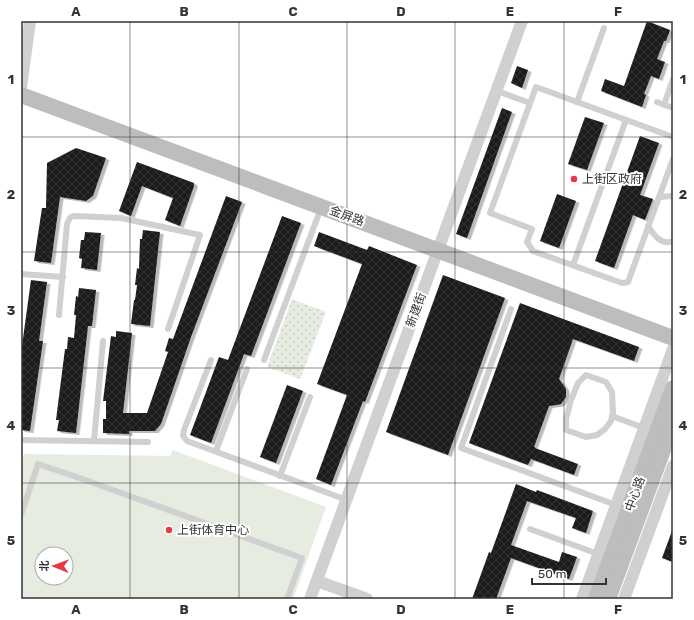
<svg xmlns="http://www.w3.org/2000/svg" width="694" height="620" viewBox="0 0 694 620" font-family="Rubik,'Noto Sans SC',sans-serif">
	<style>
		.green { fill: url(#green-dots) }
		.pitch { fill: #e6ecdf; fill-rule: evenodd }
		.building { fill: url(#building-cross-hatch); filter: url(#shadow) }
		.lines { fill: none; stroke-linecap: round; stroke-linejoin: round }
		.lane { stroke: #d0d0d0; stroke-width: 6 }
		.street { stroke: #d0d0d0; stroke-width: 12 }
		.secondary { stroke: #bdbdbd; stroke-width: 16 }
		.grid { fill: none; stroke: #333; stroke-width: 1; stroke-opacity: 0.55 }
		.poi-dot { fill: #e63946; stroke: #fff; stroke-width: 1.5 }
		.labels { text-anchor: middle; stroke-width: 4; stroke-linejoin: round; paint-order: stroke }
		.poi-label { font-size: 12px; fill: #333; stroke: #fff; text-anchor: start }
		.street-label { font-size: 12px; fill: #333; stroke: #fff }
		.neatline { fill: none; stroke: #333; stroke-width: 1.5 }
		.grid-label { font-size: 13px; text-anchor: middle; font-weight: bold; fill: #333 }
	</style>
	<defs>
		<pattern id="green-dots" width="8" height="8" patternUnits="userSpaceOnUse"><rect width="8" height="8" fill="#e6ecdf"/><path d="M2 2h.1M6 6h.1" fill="none" stroke="#c6cbc0" stroke-width="1.8" stroke-linecap="round"/></pattern>
		<pattern id="building-cross-hatch" width="8" height="8" patternUnits="userSpaceOnUse"><rect width="8" height="8" fill="#1a1a1a"/><path d="M0 0l8 8M0 8l8-8" fill="none" stroke="#333"/></pattern>
		<filter id="shadow"><feDropShadow dx="3.5" dy="2" stdDeviation="0" flood-color="#0004"/></filter>
	</defs>
	<rect width="100%" height="100%" fill="#fff"/>
	<polygon class="green" points="292,299 326,312 300,379 267,367"/>
	<path class="pitch" d="M173,450L326,507L293,599H21V464L24,454L170,456ZM42,554H66V578H42Z"/>
	<g class="building">
		<polygon points="647,21 670,30 666,41 664,41 657,59 665,62 659,79 651,76 644,94 646,95 642,107 601,91 605,79 624,86"/>
		<polygon points="517,66 528,70 522,88 511,83"/>
		<polygon points="502,108 512,112 467,238 456,234"/>
		<polygon points="585,117 604,123 587,170 568,164"/>
		<polygon points="640,136 659,143 640,195 653,199 645,220 633,215 614,268 595,261"/>
		<polygon points="76,148 106,158 93,196 86,201 60,197 51,263 34,261 42,208 46,208 47,163"/>
		<polygon points="137,162 194,183 194,186 180,226 165,220 173,198 142,186 131,216 119,211"/>
		<polygon points="557,194 576,201 559,248 540,241"/>
		<polygon points="226,196 242,202 191,337 161,424 155,431 129,431 129,434 103,433 103,419 106,419 106,401 103,401 111,336 116,337 116,331 132,333 123,413 147,413 168,352 165,351 169,338 173,339"/>
		<polygon points="282,216 301,223 251,356 244,354 211,443 190,435 219,357 228,360"/>
		<polygon points="143,230 160,232 150,326 131,324 134,300 135,300 137,285 135,285 137,268 139,269 140,239 142,239"/>
		<polygon points="85,232 101,233 97,270 81,268 82,259 79,258 81,240 84,240"/>
		<polygon points="319,232 367,250 369,246 417,265 365,402 363,401 331,485 316,479 347,395 317,384 362,264 314,246"/>
		<polygon points="443,275 505,298 448,455 386,432"/>
		<polygon points="31,280 47,282 39,341 43,341 30,431 21,430 21,353"/>
		<polygon points="79,288 96,290 92,326 88,326 76,433 57,431 59,420 56,420 65,349 67,349 68,337 74,338 76,315 74,315 76,296 78,297"/>
		<polygon points="520,303 639,347 634,361 573,339 559,379 564,386 566,389 566,397 561,404 557,405 549,406 534,447 535,447 535,448 578,464 574,475 531,459 528,465 469,443"/>
		<polygon points="287,385 303,391 276,463 260,457"/>
		<polygon points="516,484 536,492 537,490 593,511 586,533 572,528 576,518 527,501 511,545 559,562 562,552 577,557 569,579 511,558 496,599 472,599 489,552 491,553"/>
		<polygon points="672,531 673,532 673,562 662,558"/>
	</g>
	<g class="lines">
		<g class="lane">
			<polyline points="497,91 530,103"/>
			<polyline points="577,102 604,28"/>
			<polyline points="657,102 673,108"/>
			<polyline points="664,105 673,79"/>
			<polyline points="673,137 536,87 490,213 532,229 527,242 533,251 622,283 628,282 673,159"/>
			<polyline points="659,197 673,196"/>
			<path d="M648,226C654,235 661,246 673,241"/>
			<polyline points="573,265 626,120"/>
			<polyline points="21,274 63,277"/>
			<polyline points="511,309 461,448 616,505"/>
			<path d="M59,315L67,224C69,219 70,216 75,216L121,218L200,235L168,329"/>
			<polyline points="211,360 184,430 183,436 187,441 347,500"/>
			<polyline points="264,360 321,208"/>
			<polygon points="586,375 606,382 612,392 613,413 611,421 605,429 597,435 586,437 566,430 566,419 571,400 578,383"/>
			<polyline points="612,416 644,428"/>
			<polyline points="21,440 148,442"/>
			<polyline points="94,441 103,341"/>
			<polyline points="216,451 247,369"/>
			<polyline points="280,476 310,397"/>
			<polyline points="21,515 38,464 74,476 302,558 287,599"/>
			<polyline points="530,529 598,554"/>
		</g>
		<g class="street">
			<polyline points="21,88 30,21"/>
			<polyline points="317,581 367,599"/>
			<polyline points="310,599 522,21"/>
			<polyline points="582,599 673,349"/>
			<polyline points="624,599 673,466"/>
		</g>
		<g class="secondary">
			<polyline points="21,95 673,338"/>
			<polyline points="596,599 673,388"/>
			<polyline points="608,599 673,423"/>
		</g>
	</g>
	<path class="grid" d="M130,21V599M239,21V599M347,21V599M455,21V599M564,21V599M21,137H673M21,252H673M21,368H673M21,483H673"/>
	<g class="poi-dot">
		<circle cx="574" cy="179" r="4"/>
		<circle cx="169" cy="530" r="4"/>
	</g>
	<g class="labels">
		<g class="poi-label">
			<text x="582" y="183">上街区政府</text>
			<text x="177" y="534">上街体育中心</text>
		</g>
		<g class="street-label">
			<text transform="translate(347 216) rotate(20)" y="4">金屏路</text>
			<text transform="translate(416 310) rotate(-70)" y="4">新建街</text>
			<text transform="translate(635 494) rotate(-70)" y="4">中心路</text>
		</g>
	</g>
	<rect width="694" height="620" fill="none" stroke="#ffffff" stroke-width="44"/>
	<g transform="translate(54 566) rotate(271)"><circle r="19" fill="#ffffff" stroke="#adadad"/>
	<path d="M0-3L7 15L0 10L-7 15Z" fill="#e63946"/>
	<text y="-6" font-size="11" font-weight="bold" text-anchor="middle" fill="#333333">北</text>
	</g>
	<path d="M532 578v6h74v-6" fill="none" stroke="#333333" stroke-width="2"/>
	<text x="538" y="578" font-size="12" fill="#333333" stroke="#ffffff" stroke-width="3" paint-order="stroke">50 m</text>
	<rect x="22" y="22" width="650" height="576" class="neatline"/>
	<g class="grid-label">
		<text x="76" y="16">A</text>
		<text x="184" y="16">B</text>
		<text x="293" y="16">C</text>
		<text x="401" y="16">D</text>
		<text x="510" y="16">E</text>
		<text x="618" y="16">F</text>
		<text x="11" y="84">1</text>
		<text x="683" y="84">1</text>
		<text x="11" y="199">2</text>
		<text x="683" y="199">2</text>
		<text x="11" y="315">3</text>
		<text x="683" y="315">3</text>
		<text x="11" y="430">4</text>
		<text x="683" y="430">4</text>
		<text x="11" y="545">5</text>
		<text x="683" y="545">5</text>
		<text x="76" y="614">A</text>
		<text x="184" y="614">B</text>
		<text x="293" y="614">C</text>
		<text x="401" y="614">D</text>
		<text x="510" y="614">E</text>
		<text x="618" y="614">F</text>
	</g>
</svg>
